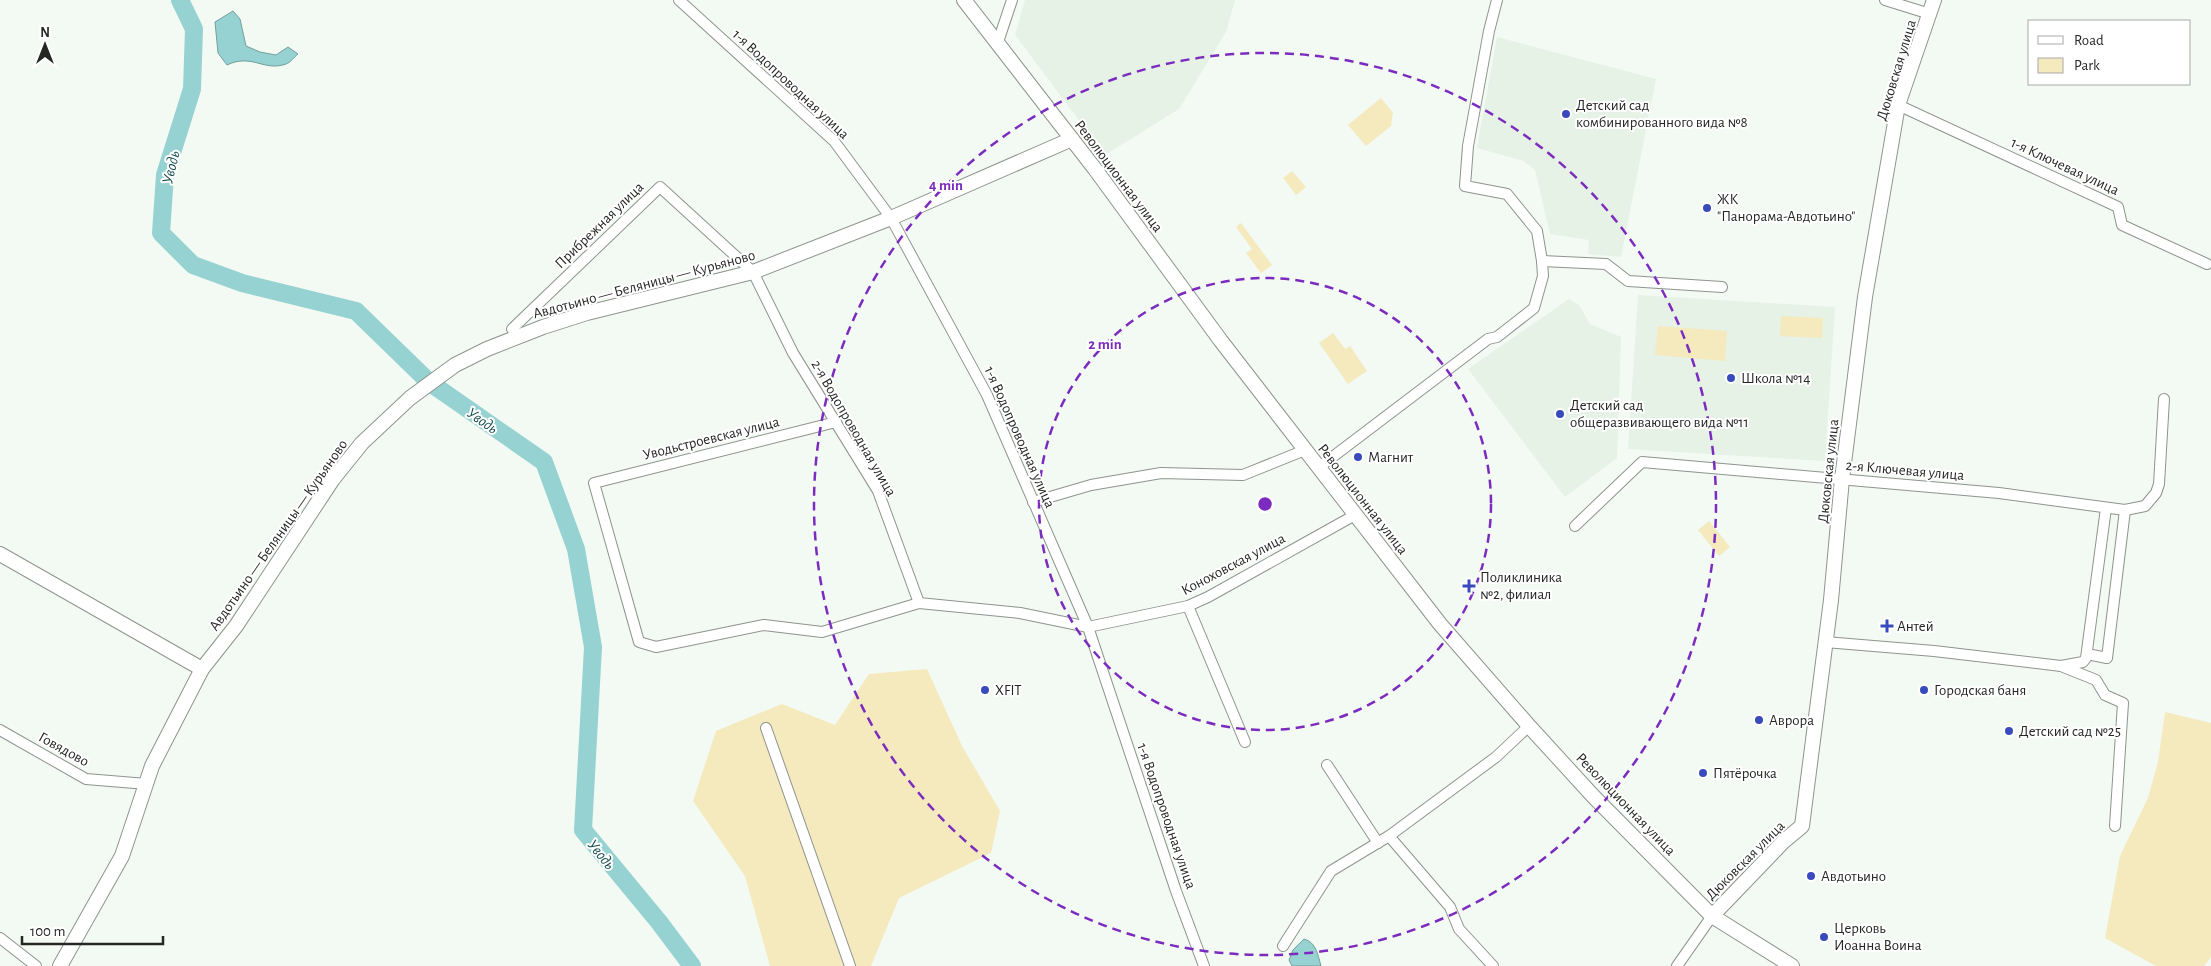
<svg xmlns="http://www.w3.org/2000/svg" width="2211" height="966" viewBox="0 0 2211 966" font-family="'Alegreya Sans',sans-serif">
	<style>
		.built { fill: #e5f2e5 }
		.green { fill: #f5e9be }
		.water { fill: #95d2d1; stroke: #739f9d }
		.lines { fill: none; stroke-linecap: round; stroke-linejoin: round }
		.river { stroke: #95d2d1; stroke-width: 18 }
		.street-casing { stroke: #8d948d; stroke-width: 12 }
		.secondary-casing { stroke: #8d948d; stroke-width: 16 }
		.street { stroke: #fff; stroke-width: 10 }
		.secondary { stroke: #fff; stroke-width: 14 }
		.ring { fill: none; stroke: #7b2cbf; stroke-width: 2.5; stroke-dasharray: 9 6 }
		.poi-dot { fill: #394abd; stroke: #fff; stroke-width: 2 }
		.labels { text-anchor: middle; stroke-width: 4; stroke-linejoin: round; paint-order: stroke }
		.street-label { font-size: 15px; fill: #252725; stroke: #fff }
		.poi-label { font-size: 15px; fill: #252725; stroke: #fff; text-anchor: start }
		.water-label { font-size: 16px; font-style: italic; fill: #134a4a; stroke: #fff }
		.centre { fill: #7b2cbf; stroke: #fff; stroke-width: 2.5 }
		.ring-label { font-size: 15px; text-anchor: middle; font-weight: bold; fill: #7b2cbf; stroke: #fff; stroke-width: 4; stroke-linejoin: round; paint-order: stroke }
	</style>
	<rect width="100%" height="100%" fill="#f3faf3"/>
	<g class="built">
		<polygon points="1025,0 1235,0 1226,32 1179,109 1105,155 1015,35"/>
		<polygon points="1497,37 1656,79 1621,257 1588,254 1589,240 1550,234 1535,170 1524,161 1477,148"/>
		<polygon points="1638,295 1835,307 1825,461 1628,449"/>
		<polygon points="1569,299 1579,305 1590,324 1621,337 1617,458 1565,497 1468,369"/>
	</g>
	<g class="green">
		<polygon points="1381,98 1393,113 1391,126 1366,146 1348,125"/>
		<polygon points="1292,171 1306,187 1296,195 1283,178"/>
		<polygon points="1241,223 1272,265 1261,273 1246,253 1252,249 1236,227"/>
		<polygon points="1781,316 1823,318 1822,338 1780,336"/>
		<polygon points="1658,326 1727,331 1725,361 1655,355"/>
		<polygon points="1333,333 1345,349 1350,346 1367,371 1348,384 1319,343"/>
		<polygon points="1709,521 1730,547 1719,556 1698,530"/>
		<polygon points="927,669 962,746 1000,811 991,853 899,898 871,966 770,966 745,876 693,801 716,731 782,704 835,725 869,674"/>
		<polygon points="2165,712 2211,723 2211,957 2204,966 2156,966 2105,938 2120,856 2148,798 2158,762"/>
	</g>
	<g class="water">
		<path d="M233,11L240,19L246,46L260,52L276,55L288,47L298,54C294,57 290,63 286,64C264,72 252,53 227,65L218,53L215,22Z"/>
		<path d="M1304,939C1316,942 1318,955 1321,966H1292L1289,960L1293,950Z"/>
	</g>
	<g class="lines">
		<polyline class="river" points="180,0 194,29 192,89 165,175 161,233 193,265 242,283 356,311 429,382 544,462 576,549 593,647 583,830 659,922 692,966"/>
		<g class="street-casing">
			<g id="street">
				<polyline points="679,0 834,141 891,218 987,395 1088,627 1176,891 1204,966"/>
				<polyline points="1885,0 1930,14"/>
				<polyline points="998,42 1012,0"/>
				<polyline points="1898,105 2118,207 2122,225 2207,264"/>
				<polyline points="1542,261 1606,264 1628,281 1722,287"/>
				<polyline points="512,329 660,187 753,272 793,353 878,491 919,603"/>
				<polyline points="836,422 594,483 639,642 656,647 764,625 822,632 919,603 1020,613 1088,627 1188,606 1208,597 1355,515"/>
				<polyline points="1318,468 1488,339 1497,337 1534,308 1543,276 1542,261 1537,231 1507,194 1465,186 1468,146 1489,31 1497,0"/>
				<polyline points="1033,502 1091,485 1161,473 1243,475 1305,450"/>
				<polyline points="1575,526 1642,462 1999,493 2125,510 2145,506 2156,493 2159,484 2164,399"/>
				<polyline points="1188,606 1245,742"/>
				<polyline points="1825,642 1934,651 2061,666 2096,680 2105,695 2123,703 2115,826"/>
				<polyline points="2087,654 2107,658 2125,510"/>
				<polyline points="2061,666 2083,662 2086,658 2106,508"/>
				<polyline points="766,728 850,966"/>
				<polyline points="0,730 86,779 147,784"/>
				<polyline points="1327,765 1378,843"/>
				<polyline points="1389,836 1450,907 1459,929 1493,966"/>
				<polyline points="0,938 36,966"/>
				<polyline points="1283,946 1331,871 1389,836 1496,757 1529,726"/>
				<polyline points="1677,966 1712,916"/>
			</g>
		</g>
		<g class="secondary-casing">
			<g id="secondary">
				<polyline points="964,0 1095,169 1221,341 1440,624 1529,726 1593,796 1712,916 1792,966"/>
				<polyline points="0,554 202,669"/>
				<polyline points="1712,916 1784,841 1802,826 1831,600 1842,479 1865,297 1898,105 1934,0"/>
				<polyline points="60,966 122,856 152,766 202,669 236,626 333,479 362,443 410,398 455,365 487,349 543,327 587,313 753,272 891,218 1072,139"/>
			</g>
		</g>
		<use href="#street" class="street"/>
		<use href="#secondary" class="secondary"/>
	</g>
	<g class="ring">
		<circle cx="1265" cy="504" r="226"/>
		<circle cx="1265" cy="504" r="451"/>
	</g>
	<g class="poi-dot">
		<circle cx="1566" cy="114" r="5"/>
		<circle cx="1707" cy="208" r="5"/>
		<circle cx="1731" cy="378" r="5"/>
		<circle cx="1560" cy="414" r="5"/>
		<circle cx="1358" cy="457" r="5"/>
		<path d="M1466.5 578.5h5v5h5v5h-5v5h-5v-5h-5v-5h5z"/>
		<path d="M1884.5 618.5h5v5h5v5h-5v5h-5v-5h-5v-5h5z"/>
		<circle cx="985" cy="690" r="5"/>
		<circle cx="1924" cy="690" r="5"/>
		<circle cx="1759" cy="720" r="5"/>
		<circle cx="2009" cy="731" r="5"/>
		<circle cx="1703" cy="773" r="5"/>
		<circle cx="1811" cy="876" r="5"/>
		<circle cx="1824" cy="937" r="5"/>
	</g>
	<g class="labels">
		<g class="street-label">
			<text transform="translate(1896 70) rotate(-73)" y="5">Дюковская улица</text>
			<text transform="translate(791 84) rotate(43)" y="5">1-я Водопроводная улица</text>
			<text transform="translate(2065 166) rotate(25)" y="5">1-я Ключевая улица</text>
			<text transform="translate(1119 176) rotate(53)" y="5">Революционная улица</text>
			<text transform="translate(599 225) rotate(-44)" y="5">Прибрежная улица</text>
			<text transform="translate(644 284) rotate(-15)" y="5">Авдотьино — Беляницы — Курьяново</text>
			<text transform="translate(854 428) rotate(60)" y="5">2-я Водопроводная улица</text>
			<text transform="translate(1020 437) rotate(66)" y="5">1-я Водопроводная улица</text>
			<text transform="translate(711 438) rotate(-14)" y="5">Уводьстроевская улица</text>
			<text transform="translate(1905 470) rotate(5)" y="5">2-я Ключевая улица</text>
			<text transform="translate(1828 471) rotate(-84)" y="5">Дюковская улица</text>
			<text transform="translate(1363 499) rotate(52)" y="5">Революционная улица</text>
			<text transform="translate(278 535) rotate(-55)" y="5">Авдотьино — Беляницы — Курьяново</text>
			<text transform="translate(1233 564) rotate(-28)" y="5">Коноховская улица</text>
			<text transform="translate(64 749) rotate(29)" y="5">Говядово</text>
			<text transform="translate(1626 804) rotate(46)" y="5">Революционная улица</text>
			<text transform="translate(1167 816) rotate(71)" y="5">1-я Водопроводная улица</text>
			<text transform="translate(1745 860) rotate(-45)" y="5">Дюковская улица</text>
		</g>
		<g class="poi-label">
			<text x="1576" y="110">Детский сад<tspan x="1576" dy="17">комбинированного вида №8</tspan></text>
			<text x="1717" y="204">ЖК<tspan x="1717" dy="17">"Панорама-Авдотьино"</tspan></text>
			<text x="1741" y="383">Школа №14</text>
			<text x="1570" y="410">Детский сад<tspan x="1570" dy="17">общеразвивающего вида №11</tspan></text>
			<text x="1368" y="462">Магнит</text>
			<text x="1480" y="582">Поликлиника<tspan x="1480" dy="17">№2, филиал</tspan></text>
			<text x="1897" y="631">Антей</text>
			<text x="995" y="695">XFIT</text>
			<text x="1934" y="695">Городская баня</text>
			<text x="1769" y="725">Аврора</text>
			<text x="2019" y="736">Детский сад №25</text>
			<text x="1713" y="778">Пятёрочка</text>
			<text x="1821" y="881">Авдотьино</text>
			<text x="1834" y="933">Церковь<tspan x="1834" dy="17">Иоанна Воина</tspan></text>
		</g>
		<g class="water-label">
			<text transform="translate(170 167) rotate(-77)" y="6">Уводь</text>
			<text transform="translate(483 420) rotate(35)" y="6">Уводь</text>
			<text transform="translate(602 854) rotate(51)" y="6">Уводь</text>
		</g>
	</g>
	<circle cx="1265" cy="504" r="8" class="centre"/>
	<g class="ring-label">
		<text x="946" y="190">4 min</text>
		<text x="1105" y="349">2 min</text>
	</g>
	<rect x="2028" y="20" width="162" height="65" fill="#ffffff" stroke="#a8a9a8"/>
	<rect x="2038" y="36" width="25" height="8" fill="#ffffff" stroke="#a8a9a8"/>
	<text x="2074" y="45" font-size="15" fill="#252725">Road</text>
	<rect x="2038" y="58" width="25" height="15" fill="#f5e9be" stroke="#a8a9a8"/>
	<text x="2074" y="70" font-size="15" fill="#252725">Park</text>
	<g transform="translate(45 45)" stroke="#ffffff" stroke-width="4" paint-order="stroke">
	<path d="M0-4L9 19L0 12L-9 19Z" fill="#252725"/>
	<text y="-8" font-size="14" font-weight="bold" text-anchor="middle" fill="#252725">N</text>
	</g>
	<path d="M22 936v8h141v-8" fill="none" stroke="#252725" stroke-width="2.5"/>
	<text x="30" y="936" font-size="15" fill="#252725" stroke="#ffffff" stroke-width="4" paint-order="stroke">100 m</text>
</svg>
